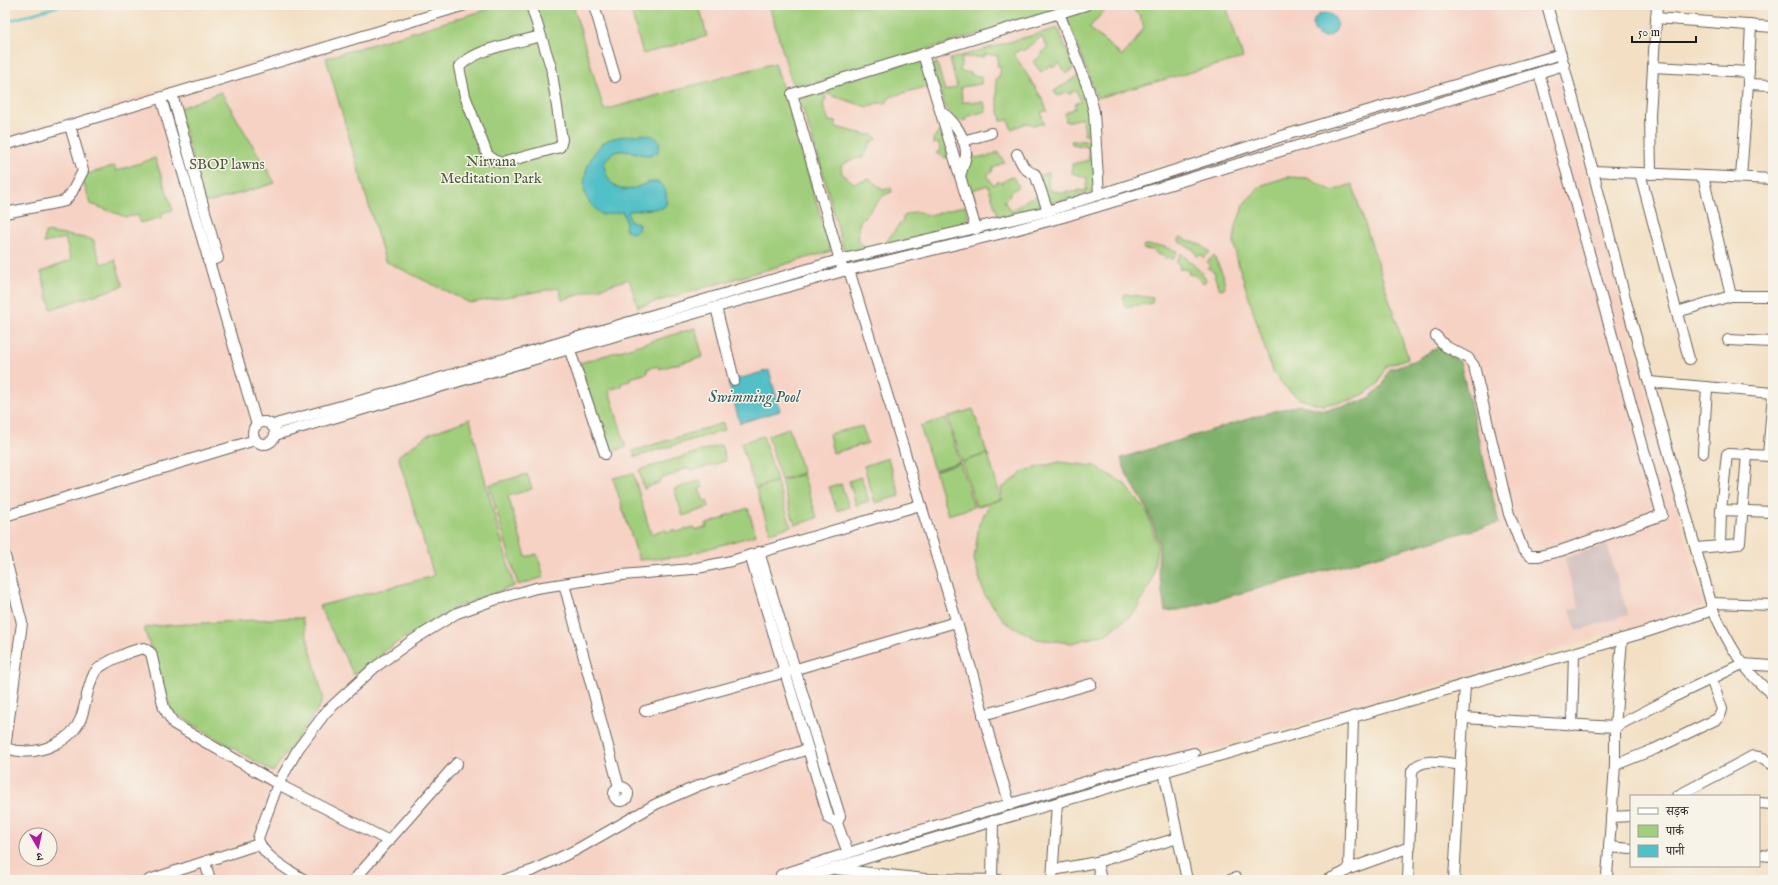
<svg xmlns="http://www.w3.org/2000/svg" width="1778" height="885" viewBox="0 0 1778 885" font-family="'IM FELL English','Noto Serif Devanagari',serif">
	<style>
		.built { fill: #f6d2c4; fill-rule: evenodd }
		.industrial { fill: #d1bfbe }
		.green { fill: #a1ce7c; stroke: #5e754c }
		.forest { fill: #80b16c; stroke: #4e6644 }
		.water { fill: #52c0c7; stroke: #376e72 }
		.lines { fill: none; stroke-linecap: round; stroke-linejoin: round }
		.stream { stroke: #52c0c7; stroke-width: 2.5 }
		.minor-casing { stroke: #676056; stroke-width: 12 }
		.minor { stroke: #fff; stroke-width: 10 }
		.labels { text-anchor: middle; stroke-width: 3; stroke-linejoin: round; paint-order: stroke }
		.park-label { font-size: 15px; fill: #4b5a3e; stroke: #f7f3e8 }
		.water-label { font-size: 16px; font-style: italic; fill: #325e60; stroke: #f7f3e8 }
	</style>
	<rect width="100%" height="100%" fill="#f7f3e8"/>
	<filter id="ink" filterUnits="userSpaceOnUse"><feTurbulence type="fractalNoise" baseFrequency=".025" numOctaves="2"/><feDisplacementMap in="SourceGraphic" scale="8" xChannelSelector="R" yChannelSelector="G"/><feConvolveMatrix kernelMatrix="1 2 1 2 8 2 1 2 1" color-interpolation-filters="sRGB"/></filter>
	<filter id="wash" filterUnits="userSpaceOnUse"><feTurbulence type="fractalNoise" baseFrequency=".012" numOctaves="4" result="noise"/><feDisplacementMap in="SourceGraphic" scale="16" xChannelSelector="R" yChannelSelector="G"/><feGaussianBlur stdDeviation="0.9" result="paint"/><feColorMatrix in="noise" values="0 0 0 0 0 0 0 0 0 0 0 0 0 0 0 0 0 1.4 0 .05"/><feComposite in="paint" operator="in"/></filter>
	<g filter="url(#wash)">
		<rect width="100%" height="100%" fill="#f3dfc3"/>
		<path class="built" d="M439,5H1541L1704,607L762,880H5V136ZM26,835H50V859H26Z"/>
		<polygon class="industrial" points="1607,545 1628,615 1576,631 1570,609 1579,607 1564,558"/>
		<g class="green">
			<polygon points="502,5 573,5 604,110 775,63 831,251 638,307 629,279 562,300 559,288 470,303 385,261 326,58"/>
			<polygon points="667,5 699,5 707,36 643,54 632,15"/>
			<polygon points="769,5 1073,5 794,90"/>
			<polygon points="1102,5 1109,5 1089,28 1122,56 1134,43 1144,27 1139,15 1135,12 1132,5 1226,5 1243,58 1097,98 1066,16"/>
			<polygon points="1058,28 1074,68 1066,74 1059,63 1053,68 1051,65 1041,72 1033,62 1043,54 1042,52 1048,47 1041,37 1023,51 1021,49 1014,54 1043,100 1047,111 1041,112 1044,124 1033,125 1027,123 1011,129 1009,120 1001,121 997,100 996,78 999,78 1001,67 997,66 998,56 985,54 985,57 962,57 960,71 971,73 971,75 981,76 981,84 961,87 962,102 984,102 986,111 966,117 966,120 958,121 946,109 932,65 937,63 945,91 957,87 950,59"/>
			<polygon points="921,58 929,88 921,88 890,97 886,103 877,103 867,107 827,94 825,87"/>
			<polygon points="1078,76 1084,79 1093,133 1084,135 1085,131 1082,118 1066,122 1065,113 1075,108 1075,103 1081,102 1077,92 1074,91 1068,94 1067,92 1057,96 1054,91"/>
			<polygon points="822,91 826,98 823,106 829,121 836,122 835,127 868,135 874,135 877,139 871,142 863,158 852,159 841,166 842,174 854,183 870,179 883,190 891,188 892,192 884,195 860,221 857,240 867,249 845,255 822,170 799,97"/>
			<polygon points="221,92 275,183 211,202 205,202 178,109"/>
			<polygon points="941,129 948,157 945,158 936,153 940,151 939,143 933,144 933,139"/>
			<polygon points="1071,141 1093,141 1095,191 1053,203 1049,201 1040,176 1048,172 1048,187 1051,191 1066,193 1066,191 1077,192 1078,190 1086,191 1087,178 1072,173 1072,164 1089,160 1088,147 1072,144"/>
			<polygon points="968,149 976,158 984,156 985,158 998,152 1004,162 992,169 993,171 987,175 993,185 999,181 1001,183 1012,176 1019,186 1009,194 1010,196 1004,201 1011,211 1030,198 1031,199 1036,196 1040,203 1039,207 999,219 988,185 972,190 980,217 984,217 988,220 980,223 978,221 965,180"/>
			<polygon points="155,158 173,210 162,213 162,217 140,223 138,215 126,217 91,204 81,176 114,166 116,171"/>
			<polygon points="1287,177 1307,178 1333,191 1352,184 1408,358 1386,366 1378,384 1366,393 1351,400 1322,405 1300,399 1286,388 1272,371 1237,260 1234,243 1236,225 1245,202 1262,185"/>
			<path d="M965,206L971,226L882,247L903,220V217C911,212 919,209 926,216Z"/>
			<polygon points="45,232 93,239 101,264 115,260 123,286 51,309 41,272 71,260 65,238 44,243"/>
			<polygon points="1180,237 1203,246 1210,252 1204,258 1201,254 1198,257 1192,248 1191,249 1179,241"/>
			<polygon points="1144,245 1162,246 1177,251 1173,260 1169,257 1166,260 1161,253 1159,256 1153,250 1143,249"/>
			<polygon points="1181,253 1201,272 1206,280 1204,283 1194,275 1188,274 1189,270 1179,269 1180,265 1176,263"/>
			<polygon points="1214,256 1223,275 1225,288 1220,289 1214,276 1216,274 1208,268 1211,266 1207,262"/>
			<polygon points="1125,294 1153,298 1152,303 1125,307 1123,299"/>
			<polygon points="695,328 703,357 659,369 658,366 647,369 648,373 630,378 630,381 621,383 622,386 609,390 626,447 607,453 580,363"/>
			<polygon points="973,409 987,453 962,462 948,417"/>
			<polygon points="946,418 960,462 934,470 920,426"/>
			<polygon points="470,419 486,484 514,586 459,606 399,641 354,675 319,606 434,576 398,456 431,433"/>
			<polygon points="723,423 725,430 635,457 633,451"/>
			<polygon points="862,426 868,443 833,453 829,434"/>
			<polygon points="789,428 803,473 781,480 768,435"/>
			<polygon points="763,436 777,481 755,488 741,443"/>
			<polygon points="721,445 726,461 691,471 690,468 678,471 678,473 660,479 660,482 644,489 639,470"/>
			<polygon points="988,454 1001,499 976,507 962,462"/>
			<polygon points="888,458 900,496 875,503 864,466"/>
			<polygon points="1059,462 1094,466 1125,484 1147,512 1157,546 1152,581 1135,612 1106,634 1072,643 1037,639 1005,622 984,594 974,559 979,524 990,503 1003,499 1001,489 1024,471"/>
			<polygon points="960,463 974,507 948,515 935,471"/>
			<polygon points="633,473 651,534 665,529 666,532 675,530 677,532 694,527 696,530 707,527 706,524 725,518 725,516 748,508 756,535 679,557 639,560 613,478"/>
			<polygon points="527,474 532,489 508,496 526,557 537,554 544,577 518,585 489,485"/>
			<polygon points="803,474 817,518 795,525 781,481"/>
			<polygon points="861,477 869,501 856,505 849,481"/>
			<polygon points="700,481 703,487 699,489 704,502 707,501 709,507 683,516 674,489"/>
			<polygon points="777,482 791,526 770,533 756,489"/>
			<polygon points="841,484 849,507 837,511 829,487"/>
			<polygon points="288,618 302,618 323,697 320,706 273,772 171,711 144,628 154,626"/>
		</g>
		<polygon class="forest" points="1439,347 1460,362 1499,523 1179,610 1165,611 1158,567 1159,545 1148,510 1127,475 1121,458 1274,411 1300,405 1324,410 1357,403 1369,398 1383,385 1389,369 1413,361"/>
		<g class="water">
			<circle cx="1325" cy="25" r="12"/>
			<path d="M642,134C654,136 663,137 658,152C646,159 638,152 626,151C622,150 617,152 613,152L604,163C605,171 607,180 614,185C632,197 640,181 656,182C667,183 667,198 666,205L663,208L629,211L628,213L630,222H637L639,225L638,230L633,233L625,229L626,223L623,212L602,215C597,210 589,204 586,196C580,179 591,150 606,141C615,136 632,136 642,134Z"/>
			<polygon points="769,370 780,411 740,423 728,382"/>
		</g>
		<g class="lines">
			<polyline class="stream" points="5,22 62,5"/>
		</g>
	</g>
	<g filter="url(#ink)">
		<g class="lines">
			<g class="minor-casing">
				<g id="minor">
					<path d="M531,5L551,67L562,140L560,147L502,163L493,160L487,154L465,96L459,67C476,48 516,43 541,36"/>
					<polyline points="594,5 615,77"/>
					<path d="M1547,5L1593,171L1626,302L1713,610C1728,643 1744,672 1773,695"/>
					<polyline points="1059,13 1089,91 1094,112 1099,195"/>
					<polyline points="1656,18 1773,27"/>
					<polyline points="923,54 976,229"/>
					<polyline points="1653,67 1749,72"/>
					<polyline points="1748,84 1773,85"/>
					<polyline points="172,94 218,258 208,261"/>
					<polyline points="161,98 257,425"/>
					<path d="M941,112C954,120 966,138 966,154C965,162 962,169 960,176"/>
					<polyline points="963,141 991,133"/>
					<polyline points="5,145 465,5"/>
					<path d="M1017,154C1022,164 1024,171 1035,174L1048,211"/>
					<polyline points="1593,171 1773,179"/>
					<polyline points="1640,173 1689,359"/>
					<polyline points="1651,174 1650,115 1657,5"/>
					<polyline points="1703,176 1731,296 1773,296"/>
					<polyline points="1741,177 1748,84 1751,25"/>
					<polyline points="5,213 65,201 72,192 83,171 70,126"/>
					<polyline points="849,270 1007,232 1063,217 1564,65"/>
					<polyline points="716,307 734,380"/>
					<polyline points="1677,312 1731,296"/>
					<polyline points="1436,336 1445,346 1468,358 1474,366 1509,514 1523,550 1530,556 1539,556 1560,551 1662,515 1539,73"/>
					<polyline points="1728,340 1773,342"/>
					<polyline points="567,342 605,454"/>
					<polyline points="1649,382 1773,393"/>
					<circle cx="264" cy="433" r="11"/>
					<polyline points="272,426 279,423 396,391 839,260 1048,211 1282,136 1561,54"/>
					<polyline points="275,435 566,350 843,271"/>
					<polyline points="1703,453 1707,387"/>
					<polyline points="1768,456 1773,394"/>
					<polyline points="1721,510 1773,512"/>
					<polyline points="5,516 255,440"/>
					<polyline points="1720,546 1738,544 1740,542 1747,454"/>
					<polyline points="1697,548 1720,546 1721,510 1727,454 1773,456"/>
					<polyline points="759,552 840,816 837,823 848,853"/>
					<polyline points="750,555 829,819 837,823"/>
					<path d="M5,556L22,623L5,748C10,749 15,751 20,751C42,754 73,740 81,718C86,704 87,688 94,674C99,663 133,650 144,648L151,653L164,708L174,724L278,784L389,841"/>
					<polyline points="564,584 619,787"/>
					<polyline points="1711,603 1773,605"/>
					<polyline points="645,711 786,672 956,622"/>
					<polyline points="983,715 1091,684"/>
					<polyline points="1463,718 1615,727 1667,700 1742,664 1773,666"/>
					<polyline points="1572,725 1574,653"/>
					<polyline points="1615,765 1655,749 1717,719 1721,713 1722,709 1711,679"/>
					<polyline points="1164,772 1187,880"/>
					<circle cx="621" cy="794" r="7"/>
					<polyline points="1677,796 1753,756 1763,758 1773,765"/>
					<polyline points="1759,803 1773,804"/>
					<polyline points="1010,805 991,743 972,672 849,270 843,271 792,94 1086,5"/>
					<polyline points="1611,817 1631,816"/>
					<polyline points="1609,847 1631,849"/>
					<polyline points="1759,855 1773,856"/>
					<polyline points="205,862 210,880"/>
					<polyline points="1097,862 1101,880"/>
					<polyline points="835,869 925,879 1000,880"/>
					<polyline points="1349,869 1410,847"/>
					<polyline points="1053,870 1097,862 1178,838"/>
					<polyline points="781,875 894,838 1109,775 1194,753"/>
					<polyline points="149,880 259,844"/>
					<path d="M304,880C289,870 261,856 258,838L278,784L298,749L326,712L374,668L413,640L457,613L494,600L536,588L622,575L692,569L731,561L920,505"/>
					<polyline points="354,880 457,763"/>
					<polyline points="504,880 534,870 576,850 656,804 700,785 808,749"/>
					<polyline points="796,880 870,857 1646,632 1713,610"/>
					<polyline points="992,880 993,821"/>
					<polyline points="1052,880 1057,803"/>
					<polyline points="1230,880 1236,878"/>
					<polyline points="1327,880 1343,873 1349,869 1353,717"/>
					<path d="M1408,880L1412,771C1421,756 1446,763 1461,765"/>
					<polyline points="1454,880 1465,684"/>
					<polyline points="1609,880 1607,876 1615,765 1615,727 1622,639"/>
				</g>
			</g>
			<use href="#minor" class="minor"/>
		</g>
	</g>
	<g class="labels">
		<g class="park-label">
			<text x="491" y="166">Nirvana<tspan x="491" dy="17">Meditation Park</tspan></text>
			<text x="227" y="169">SBOP lawns</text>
		</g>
		<g class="water-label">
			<text x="754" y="402">Swimming Pool</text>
		</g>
	</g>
	<rect width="1778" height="885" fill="none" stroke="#f7f3e8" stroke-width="20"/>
	<rect x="1630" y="795" width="130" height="72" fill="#f7f3e8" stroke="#9f9d96"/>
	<rect x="1638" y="808" width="20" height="6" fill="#ffffff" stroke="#9f9d96"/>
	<text x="1666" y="815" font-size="12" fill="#1c1c1c">सड़क</text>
	<rect x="1638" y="825" width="20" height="12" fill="#a1ce7c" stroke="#9f9d96"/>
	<text x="1666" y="835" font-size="12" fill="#1c1c1c">पार्क</text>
	<rect x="1638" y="845" width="20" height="12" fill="#52c0c7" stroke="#9f9d96"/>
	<text x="1666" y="855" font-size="12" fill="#1c1c1c">पानी</text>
	<g transform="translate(38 847) rotate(171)"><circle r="19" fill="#f7f3e8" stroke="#9f9d96"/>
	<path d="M0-3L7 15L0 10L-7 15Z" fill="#b5179e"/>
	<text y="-6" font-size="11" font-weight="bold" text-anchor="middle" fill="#1c1c1c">उ</text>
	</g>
	<path d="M1632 36v6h64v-6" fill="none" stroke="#1c1c1c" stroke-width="2"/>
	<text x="1638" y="36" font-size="12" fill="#1c1c1c" stroke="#f7f3e8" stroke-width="3" paint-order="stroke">50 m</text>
</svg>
